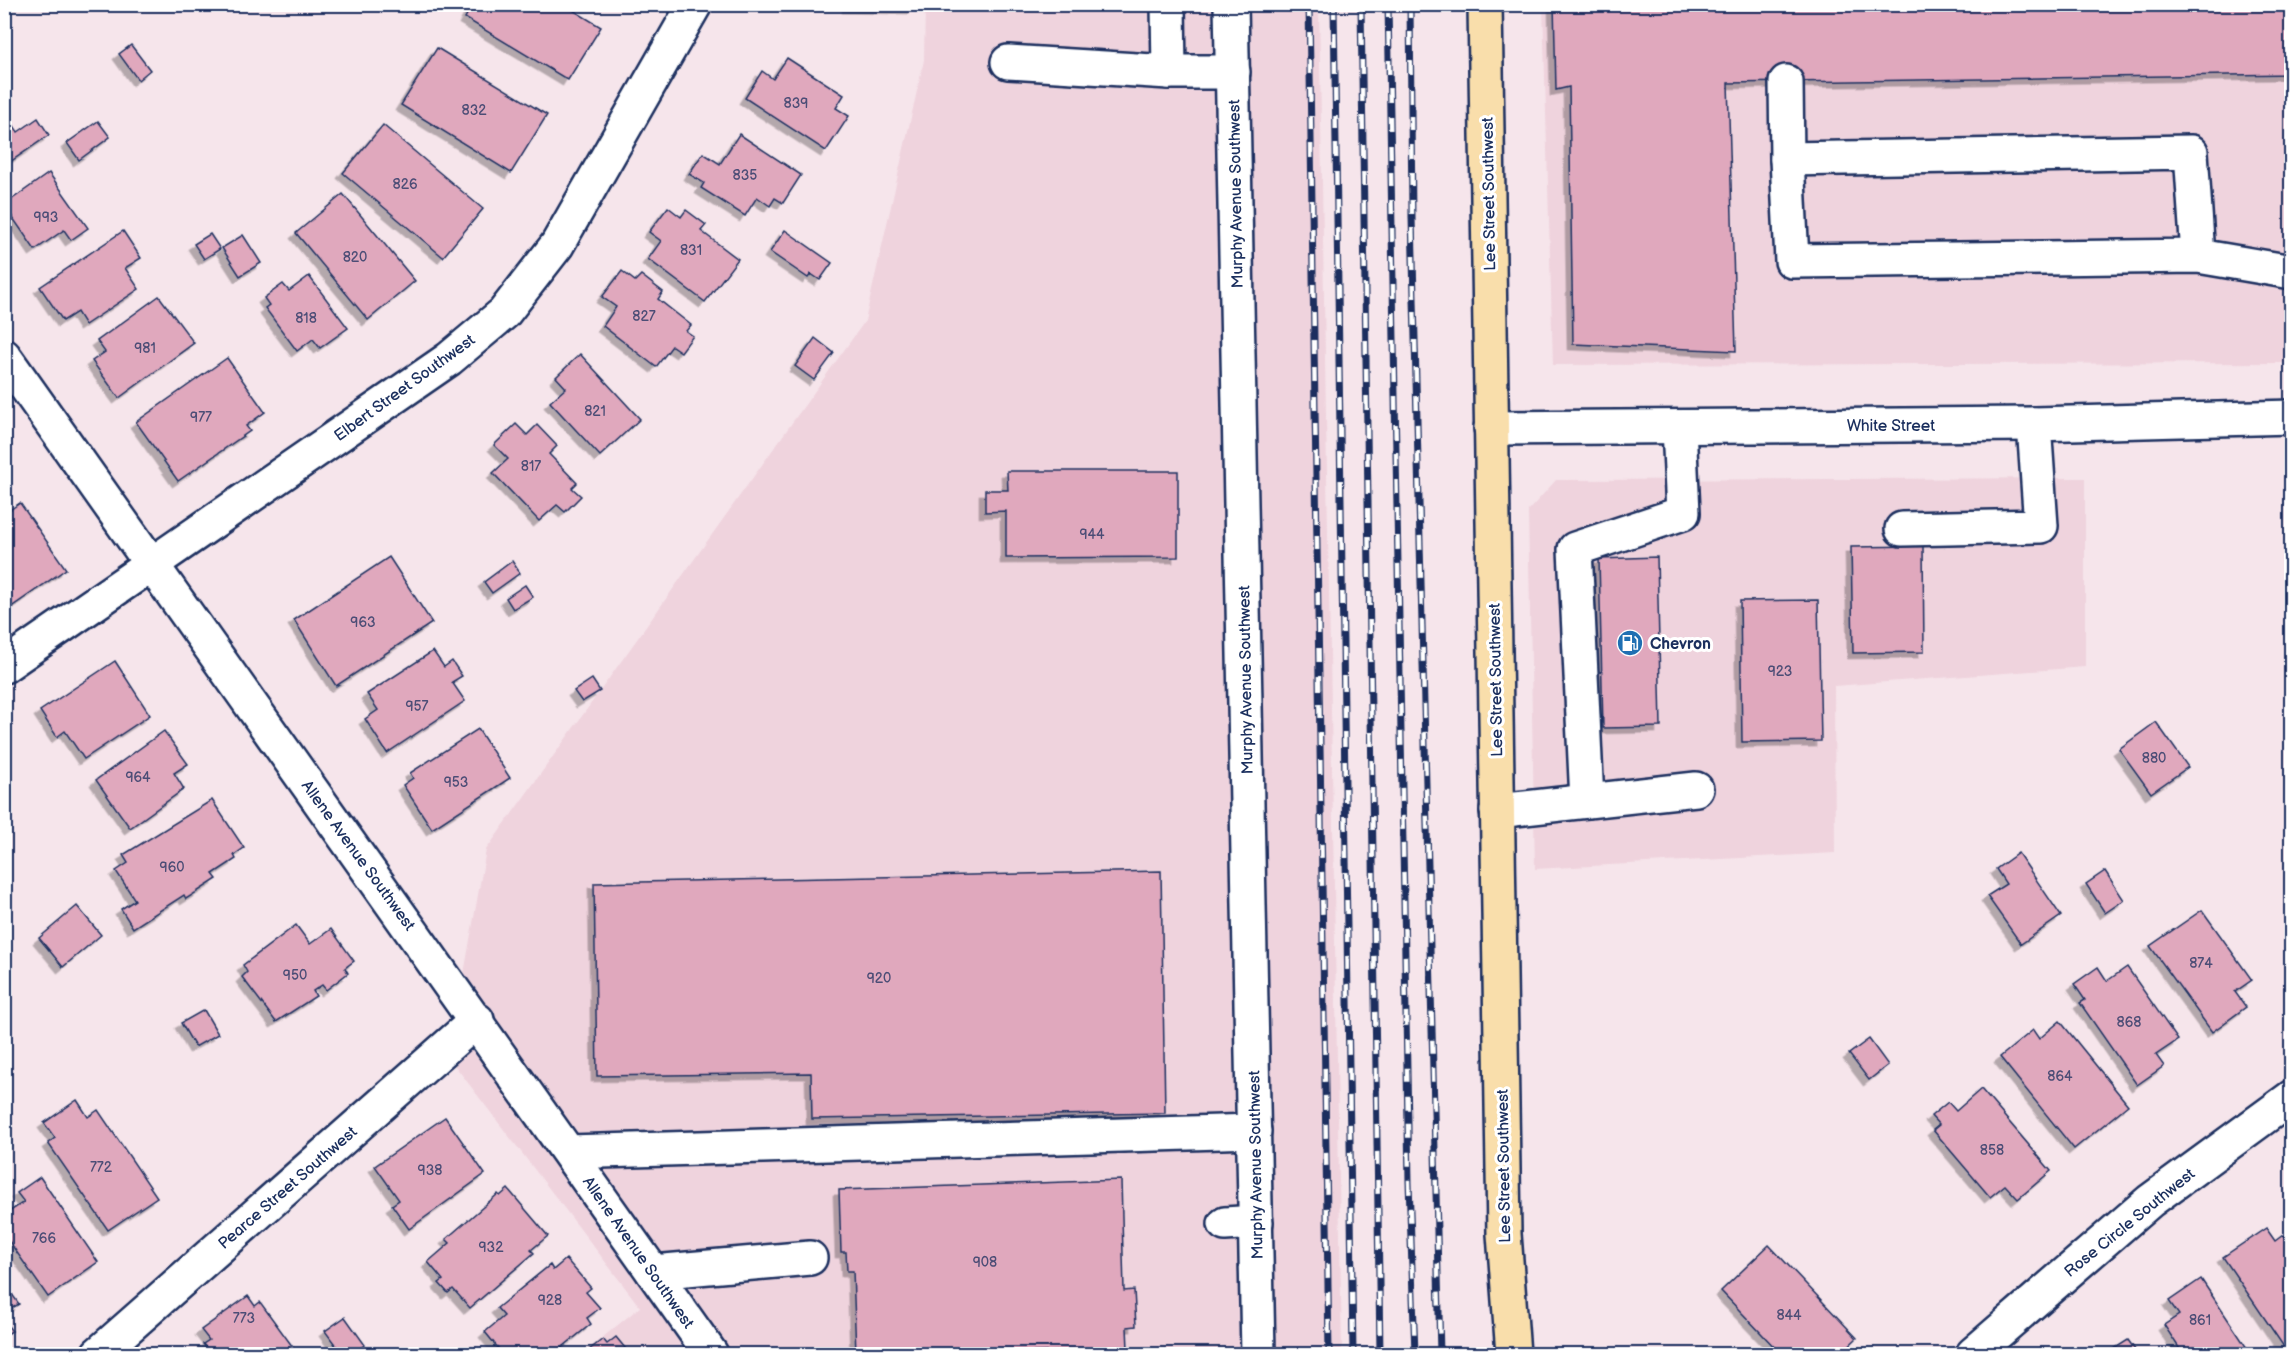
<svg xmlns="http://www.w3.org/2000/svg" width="2296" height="1359" viewBox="0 0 2296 1359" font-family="'Balsamiq Sans',sans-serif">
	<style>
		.built { fill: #efd3dd }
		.building { fill: #e0a8bd; stroke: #1b2f5e; stroke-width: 1.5; filter: url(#shadow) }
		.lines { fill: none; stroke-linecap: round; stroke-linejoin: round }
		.minor-casing { stroke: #1b2f5e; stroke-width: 38 }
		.major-casing { stroke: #1b2f5e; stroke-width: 38 }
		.minor { stroke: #fff; stroke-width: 33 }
		.major { stroke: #f9deab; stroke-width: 33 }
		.rail-casing { stroke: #1b2f5e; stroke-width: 7 }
		.rail { stroke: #fff; stroke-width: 4.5; stroke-dasharray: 14; stroke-linecap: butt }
		.labels { text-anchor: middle; stroke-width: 6; stroke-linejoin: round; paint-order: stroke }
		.number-label { font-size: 14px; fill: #4c4d76 }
		.street-label { font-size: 16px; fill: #1b2f5e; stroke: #fff }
		.poi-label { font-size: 16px; font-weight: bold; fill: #1b2f5e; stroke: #fff; text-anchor: start }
	</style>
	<defs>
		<filter id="shadow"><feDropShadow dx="-5.5" dy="5.5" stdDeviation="0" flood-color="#0004"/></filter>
	</defs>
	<rect width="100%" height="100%" fill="#f6e5eb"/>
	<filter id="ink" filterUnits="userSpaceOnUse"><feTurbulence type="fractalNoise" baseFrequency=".0167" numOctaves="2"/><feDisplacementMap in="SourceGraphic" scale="12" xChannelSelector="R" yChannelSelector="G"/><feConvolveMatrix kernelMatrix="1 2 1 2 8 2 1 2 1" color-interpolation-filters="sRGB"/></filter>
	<g filter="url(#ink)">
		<g class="built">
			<polygon points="925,5 1319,5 1342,1354 582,1354 640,1307 449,1058 486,850 865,321 924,60"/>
			<polygon points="1543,5 2291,5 2291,363 1553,365"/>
			<polygon points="2085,478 2085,667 1834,686 1835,853 1535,869 1528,511 1556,480"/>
		</g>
		<g class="building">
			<polygon points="473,4 563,4 601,27 568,80 465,18"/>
			<polygon points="848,4 914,4 914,8 848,7"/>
			<polygon points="1554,4 2292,4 2292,74 1728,83 1736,351 1573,344 1569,87 1556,90"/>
			<polygon points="131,45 150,70 138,80 119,54"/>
			<polygon points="437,48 547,115 511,173 401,105"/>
			<polygon points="787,58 844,95 836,108 849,116 826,151 745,98 762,71 773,79"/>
			<polygon points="4,111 18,132 38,118 49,135 4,166"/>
			<polygon points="98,121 110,137 79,160 67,143"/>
			<polygon points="383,125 483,209 443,257 343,173"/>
			<polygon points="739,134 801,175 783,203 775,198 770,206 757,197 745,216 701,188 704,183 689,174 703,153 720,164"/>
			<polygon points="49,173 88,228 71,240 64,230 35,250 4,205"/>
			<polygon points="343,194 415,281 368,320 296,233"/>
			<polygon points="668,207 681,217 686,210 706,225 701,231 738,259 705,302 648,259 661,241 649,232"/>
			<polygon points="785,230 832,263 820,280 811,274 808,278 770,252"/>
			<polygon points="123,231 141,258 125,268 139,289 85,325 77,312 63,321 40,287"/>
			<polygon points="210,234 220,249 204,259 194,244"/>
			<polygon points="243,235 261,263 240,276 222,248"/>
			<polygon points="622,271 635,281 641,275 663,292 658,299 691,325 686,331 693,336 681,352 672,346 656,367 603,326 616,307 602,297"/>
			<polygon points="309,276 348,328 320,348 313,339 297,351 265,308 269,305 264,298 283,284 289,291"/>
			<polygon points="159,296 194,343 119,398 92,361 105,352 97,341"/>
			<polygon points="815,338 834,353 814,380 795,366"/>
			<polygon points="580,354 640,419 600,456 550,402 566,388 556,377"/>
			<polygon points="227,358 265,412 246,426 250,431 178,481 136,422"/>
			<polygon points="516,424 527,435 537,425 557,446 549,454 577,483 572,488 581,496 565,512 557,505 539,521 493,473 508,459 494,445"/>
			<polygon points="1007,471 1178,471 1178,557 1006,558 1006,511 985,512 985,490 1008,490"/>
			<polygon points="20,503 66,569 4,612 4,514"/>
			<polygon points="1923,546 1924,652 1853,653 1851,547"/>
			<polygon points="389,557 432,623 336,686 294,620"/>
			<polygon points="1657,557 1661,727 1603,728 1599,559"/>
			<polygon points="512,561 520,573 492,593 484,582"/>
			<polygon points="525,585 533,597 513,609 506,598"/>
			<polygon points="1818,600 1821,741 1742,742 1740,601"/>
			<polygon points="433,651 444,667 452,661 462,676 452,682 465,701 387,753 365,719 378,710 367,694"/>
			<polygon points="115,661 150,715 84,759 65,731 57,737 40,711"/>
			<polygon points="592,679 600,691 582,702 574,691"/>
			<polygon points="2156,722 2188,767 2151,793 2119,749"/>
			<polygon points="478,729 510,778 432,829 403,785 413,778 410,773"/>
			<polygon points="164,731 188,764 174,773 184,789 130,828 96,780"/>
			<polygon points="212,800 244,848 234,855 236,859 213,874 217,879 186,899 184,895 133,928 121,909 135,900 116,871 128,863 123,855"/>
			<polygon points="2018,853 2061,916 2021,944 1987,896 2006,884 1996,869"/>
			<polygon points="1161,871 1165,1113 812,1119 811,1073 597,1076 594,883"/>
			<polygon points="2105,871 2124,900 2105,913 2086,884"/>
			<polygon points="77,906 101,935 63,967 39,938"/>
			<polygon points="2202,910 2252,980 2235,992 2246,1007 2212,1032 2150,946"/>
			<polygon points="296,925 310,944 331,929 354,961 345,968 348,973 326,990 322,985 313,991 316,996 276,1022 242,977 247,972 243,965"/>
			<polygon points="2098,967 2107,981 2127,967 2178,1040 2156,1055 2164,1066 2137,1085 2080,1003 2085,1000 2074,984"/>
			<polygon points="204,1010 218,1034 195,1047 181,1023"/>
			<polygon points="2060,1021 2128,1105 2074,1149 2000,1057 2033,1030 2039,1039"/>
			<polygon points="1869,1039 1888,1065 1869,1080 1849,1054"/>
			<polygon points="1981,1089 2051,1171 2018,1199 2005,1185 1990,1197 1933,1130 1939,1125 1931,1116 1948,1102 1956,1111"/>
			<polygon points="77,1100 88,1117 98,1110 157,1197 108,1230 48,1143 55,1138 44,1123"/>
			<polygon points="445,1117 485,1174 409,1229 392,1205 399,1200 375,1166"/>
			<polygon points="40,1177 98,1262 48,1297 4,1234 4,1215 24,1202 17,1193"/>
			<polygon points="1121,1180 1124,1291 1134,1290 1136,1326 1127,1327 1128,1349 983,1354 856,1354 853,1271 847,1271 846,1252 841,1252 839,1190"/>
			<polygon points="508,1189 548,1236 531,1250 534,1253 470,1308 453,1289 448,1293 439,1283 443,1280 428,1262 450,1243 446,1239 498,1194 500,1196"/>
			<polygon points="2266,1228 2275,1241 2283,1235 2292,1247 2292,1346 2286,1350 2223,1257"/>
			<polygon points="1769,1245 1857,1338 1840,1354 1781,1354 1721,1291"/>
			<polygon points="566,1259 591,1288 586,1292 600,1308 587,1318 591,1324 554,1354 516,1354 513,1350 503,1354 485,1332 504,1316 497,1308 550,1265 553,1270"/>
			<polygon points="2201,1279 2251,1354 2183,1354 2164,1325 2179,1315 2169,1301"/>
			<polygon points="4,1283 19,1304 4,1313"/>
			<polygon points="248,1296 255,1306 260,1302 298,1354 211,1354 203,1344 209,1340 201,1330"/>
			<polygon points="345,1317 365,1345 351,1354 342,1354 325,1331"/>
			<polygon points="4,1321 12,1331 4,1336"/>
			<polygon points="616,1337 630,1354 584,1354 603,1339 607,1344"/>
			<polygon points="2128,1340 2138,1354 2106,1354"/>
		</g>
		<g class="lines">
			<g class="minor-casing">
				<g id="minor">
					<polyline points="1231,4 1258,1354"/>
					<polyline points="1008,62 1169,72 1168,4"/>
					<polyline points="1169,72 1233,72"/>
					<polyline points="1786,82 1787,159"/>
					<polyline points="2198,256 2191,152 1787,159 1792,261 2198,256 2292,272"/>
					<polyline points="4,356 711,1354"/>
					<polyline points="1491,428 2034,424 2292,417"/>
					<polyline points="1902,529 2041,526 2034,424"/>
					<polyline points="4,666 449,359 504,313 557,245 695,4"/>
					<polyline points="1587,801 1575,549 1683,513 1679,427"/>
					<polyline points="1497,811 1696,789"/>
					<polyline points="569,1152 1254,1131"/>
					<polyline points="1225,1224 1256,1222"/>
					<polyline points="653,1272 810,1258"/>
					<polyline points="98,1354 477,1020"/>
					<polyline points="1973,1354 2150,1201 2292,1097"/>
				</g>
			</g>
			<g class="major-casing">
				<polyline id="major" points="1485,4 1504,1234 1513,1354"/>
			</g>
			<use href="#minor" class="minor"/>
			<use href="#major" class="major"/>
			<g class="rail-casing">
				<g id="rail">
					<polyline points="1309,4 1329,1354"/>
					<polyline points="1334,4 1353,1354"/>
					<polyline points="1361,4 1380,1354"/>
					<polyline points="1388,4 1409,1182 1415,1354"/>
					<polyline points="1410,4 1412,217 1440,1354"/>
				</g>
			</g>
			<use href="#rail" class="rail"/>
		</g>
	</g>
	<defs>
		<g id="fuel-disc" transform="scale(1.35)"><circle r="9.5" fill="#1f6fb2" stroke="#fff"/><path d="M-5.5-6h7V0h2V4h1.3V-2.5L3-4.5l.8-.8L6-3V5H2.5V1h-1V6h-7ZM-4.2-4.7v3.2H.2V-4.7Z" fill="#fff"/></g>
	</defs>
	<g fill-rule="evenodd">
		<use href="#fuel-disc" x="1630" y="643"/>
	</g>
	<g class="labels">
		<g class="number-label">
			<text x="796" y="108">839</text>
			<text x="474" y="115">832</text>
			<text x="745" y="180">835</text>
			<text x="405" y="189">826</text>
			<text x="46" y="222">993</text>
			<text x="691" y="255">831</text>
			<text x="355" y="262">820</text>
			<text x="644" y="321">827</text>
			<text x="306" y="323">818</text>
			<text x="145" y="353">981</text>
			<text x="595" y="416">821</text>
			<text x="201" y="422">977</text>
			<text x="531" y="471">817</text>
			<text x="1092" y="539">944</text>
			<text x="363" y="627">963</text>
			<text x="1780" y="676">923</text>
			<text x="417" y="711">957</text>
			<text x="2154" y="763">880</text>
			<text x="138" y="782">964</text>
			<text x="456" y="787">953</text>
			<text x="172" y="872">960</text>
			<text x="2201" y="968">874</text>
			<text x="295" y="980">950</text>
			<text x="879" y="983">920</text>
			<text x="2129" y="1027">868</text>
			<text x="2060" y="1081">864</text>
			<text x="1992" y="1155">858</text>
			<text x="101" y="1172">772</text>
			<text x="430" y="1175">938</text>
			<text x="44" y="1243">766</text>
			<text x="491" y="1252">932</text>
			<text x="985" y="1267">908</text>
			<text x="550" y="1305">928</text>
			<text x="1789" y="1320">844</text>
			<text x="244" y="1323">773</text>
			<text x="2200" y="1325">861</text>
		</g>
		<g class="street-label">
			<text transform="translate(1235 194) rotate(-91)" y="6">Murphy Avenue Southwest</text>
			<text transform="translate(1488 194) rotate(-91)" y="6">Lee Street Southwest</text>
			<text transform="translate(404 387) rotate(-36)" y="6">Elbert Street Southwest</text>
			<text x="1891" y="431">White Street</text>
			<text transform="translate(1245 680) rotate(-91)" y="6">Murphy Avenue Southwest</text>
			<text transform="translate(1495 680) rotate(-91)" y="6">Lee Street Southwest</text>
			<text transform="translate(359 855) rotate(54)" y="6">Allene Avenue Southwest</text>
			<text transform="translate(1255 1165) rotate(-91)" y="6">Murphy Avenue Southwest</text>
			<text transform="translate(1503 1166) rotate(-91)" y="6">Lee Street Southwest</text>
			<text transform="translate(287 1187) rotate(-41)" y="6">Pearce Street Southwest</text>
			<text transform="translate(2129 1222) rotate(-39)" y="6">Rose Circle Southwest</text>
			<text transform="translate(639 1252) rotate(55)" y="6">Allene Avenue Southwest</text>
		</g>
		<g class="poi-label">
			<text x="1650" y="649">Chevron</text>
		</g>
	</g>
	<rect width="2296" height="1359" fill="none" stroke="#fff" stroke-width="24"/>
	<rect x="12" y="12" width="2272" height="1335" fill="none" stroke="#1b2f5e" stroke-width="2" filter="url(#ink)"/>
</svg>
